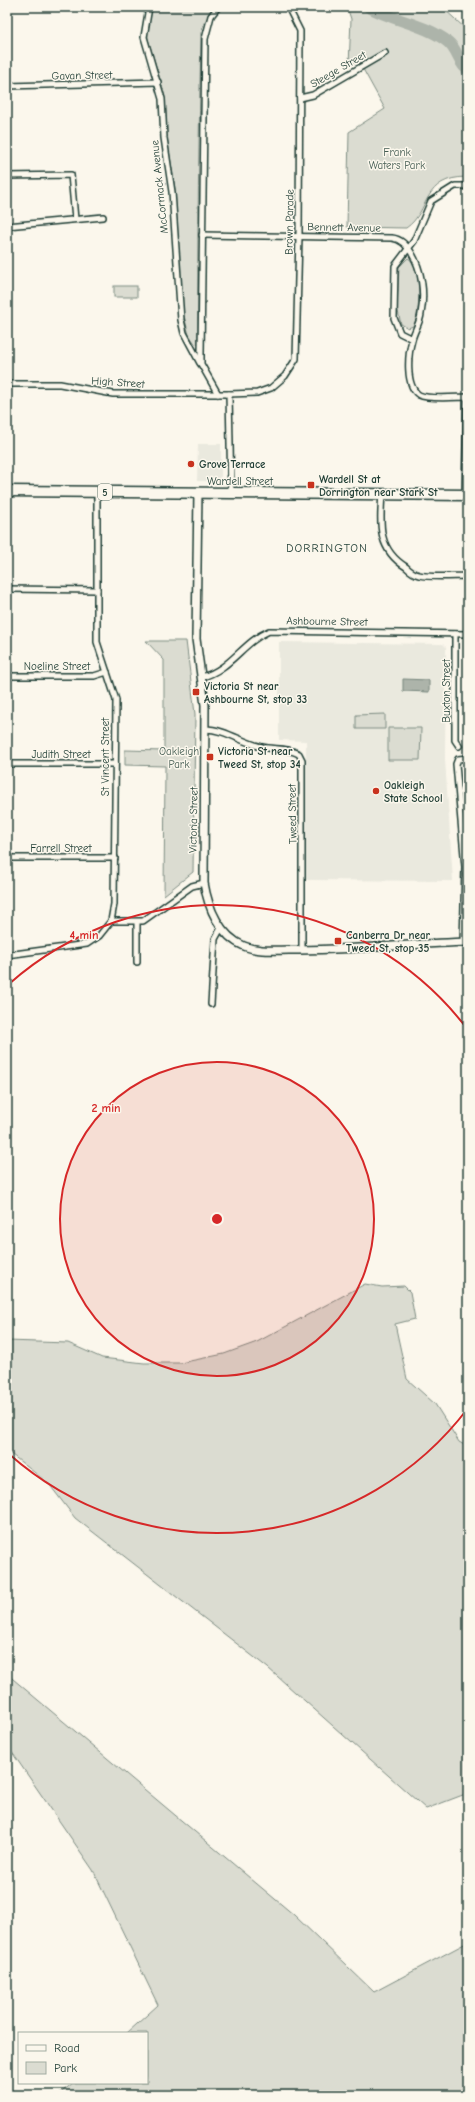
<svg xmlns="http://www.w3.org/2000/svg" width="475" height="2102" viewBox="0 0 475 2102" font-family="'Comic Neue',sans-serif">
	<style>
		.built { fill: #eae9de }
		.green { fill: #dbdcd1; stroke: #7d8c82 }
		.water { fill: #adb4aa; stroke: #74847b }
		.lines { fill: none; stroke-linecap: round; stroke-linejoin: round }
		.river { stroke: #adb4aa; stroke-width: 12 }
		.street-casing { stroke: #1f3d34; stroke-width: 8 }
		.secondary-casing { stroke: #1f3d34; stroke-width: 10 }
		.highway-casing { stroke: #1f3d34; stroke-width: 13 }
		.street { stroke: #fbf7ec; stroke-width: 5 }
		.secondary { stroke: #fbf7ec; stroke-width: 7 }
		.highway { stroke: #fbf7ec; stroke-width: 10 }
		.ring { fill: none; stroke: #d62828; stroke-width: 2 }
		.poi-dot { fill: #c8321e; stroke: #fbf7ec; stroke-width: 1.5 }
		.labels { text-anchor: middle; stroke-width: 3; stroke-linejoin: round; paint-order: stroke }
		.shield { fill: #fbf7ec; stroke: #61756b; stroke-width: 1 }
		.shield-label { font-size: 10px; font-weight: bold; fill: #1f3d34 }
		.street-label { font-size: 11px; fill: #1f3d34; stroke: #fbf7ec }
		.park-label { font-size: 11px; fill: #455d53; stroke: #fbf7ec }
		.poi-label { font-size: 11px; font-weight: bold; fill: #1f3d34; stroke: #fbf7ec; text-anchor: start }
		.neighbourhood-label { font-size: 12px; letter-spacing: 1px; fill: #1f3d34; stroke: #fbf7ec }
		.centre { fill: #d62828; stroke: #fbf7ec; stroke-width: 2 }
		.ring-label { font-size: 12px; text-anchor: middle; font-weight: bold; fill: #d62828; stroke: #fbf7ec; stroke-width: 3; stroke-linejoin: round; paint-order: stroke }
	</style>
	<rect width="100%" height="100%" fill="#fbf7ec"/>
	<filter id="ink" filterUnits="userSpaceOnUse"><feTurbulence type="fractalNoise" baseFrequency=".025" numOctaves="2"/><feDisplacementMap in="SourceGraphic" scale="8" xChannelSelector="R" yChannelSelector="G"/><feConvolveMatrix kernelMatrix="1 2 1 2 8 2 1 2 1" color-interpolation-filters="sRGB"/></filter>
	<g filter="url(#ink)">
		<g class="built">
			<polygon points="198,444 221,444 221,476 217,481 197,481"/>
			<polygon points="279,642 443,644 446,647 445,759 453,881 307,880 305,878 306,741 279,740"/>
		</g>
		<g class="green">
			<path d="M153,7H214L204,23L201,33C199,136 197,239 198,343L196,345L189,335L183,312L175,189L167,136L165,97L148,39L147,29Z"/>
			<path d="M347,7H442L468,31V45L465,48L468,50V177C421,177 431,211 406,228L347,227L349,132L385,109L358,60L349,65L351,19Z"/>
			<path d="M408,258C422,265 421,314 413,326L408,328L401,324L397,307L399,267Z"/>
			<rect x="114" y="286" width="23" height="11"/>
			<polygon points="146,641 186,641 195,714 193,872 164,895 165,766 125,765 125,750 164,751 164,660"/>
			<polygon points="385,714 385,729 356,729 356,715"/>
			<polygon points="388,728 421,728 420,760 388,760"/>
			<polygon points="365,1284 382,1287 404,1286 410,1292 415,1319 395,1324 407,1379 435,1404 459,1442 468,1447 468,1793 426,1809 268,1668 75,1518 49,1484 7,1451 7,1341 68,1343 102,1358 144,1363 180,1363 224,1354 257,1342"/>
			<polygon points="7,1674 294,1915 374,1992 468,1942 468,2095 58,2095 73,2083 147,2083 147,2033 127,2033 158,2005 93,1870 7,1745"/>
		</g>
		<polygon class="water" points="403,679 429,680 429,692 403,691"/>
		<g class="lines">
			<path class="river" d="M369,7C394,21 425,24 448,42C458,50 458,63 468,70"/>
			<g class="street-casing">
				<g id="street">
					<polyline points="149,7 144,37 162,99 164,138 172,192 181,320 184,333 200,363"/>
					<polyline points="218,7 211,16 205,39 201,354 201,364 218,394"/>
					<polyline points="7,86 158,82"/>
					<polyline points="300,98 313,95 385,53"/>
					<polyline points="7,176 71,175 75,219"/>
					<polyline points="7,226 103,217"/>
					<path d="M202,235L392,238C401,239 406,245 411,252C422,270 425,293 421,314C420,323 414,331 412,340C408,354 405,386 419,395C429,400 457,397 468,397"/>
					<polyline points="412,339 400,333 394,318 395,266 414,241 431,201 455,186 468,186"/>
					<polyline points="7,384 60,384 113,394 229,394 257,393 271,388 285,376 296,359 299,236 300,31 288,7"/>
					<polyline points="229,394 231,493"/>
					<polyline points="97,492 97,642 116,700 114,904 111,921 143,921 192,886 204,883"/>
					<path d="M382,493C380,524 377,549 406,567C409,570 414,574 419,575C430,578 455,576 468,576"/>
					<polyline points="465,495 467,397"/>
					<polyline points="7,589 97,590"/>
					<polyline points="455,634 455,740 459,746"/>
					<polyline points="7,676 94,676 107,672"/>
					<path d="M202,677C230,670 243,642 269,631L468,634"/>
					<path d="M205,729C225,729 243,743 262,747C275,750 287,747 299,754L302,760V950"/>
					<polyline points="7,764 115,764"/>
					<polyline points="462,829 468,829"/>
					<polyline points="7,858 115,858"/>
					<polyline points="137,922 137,962"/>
					<polyline points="463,942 465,867 456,764 458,759 468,758"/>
					<polyline points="7,955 87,944 99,936 111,921"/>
					<polyline points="211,1004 215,939 221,928"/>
				</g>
			</g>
			<g class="secondary-casing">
				<path id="secondary" d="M198,492L196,639L205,705L204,883C208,908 220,936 244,946C258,952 275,950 289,950C349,950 409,944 468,942"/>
			</g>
			<g class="highway-casing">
				<polyline id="highway" points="7,491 468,495"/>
			</g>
			<use href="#street" class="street"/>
			<use href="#secondary" class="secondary"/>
			<use href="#highway" class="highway"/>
		</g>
	</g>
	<circle cx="217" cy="1219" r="157" fill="#d62828" fill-opacity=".12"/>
	<g class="ring">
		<circle cx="217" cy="1219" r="157"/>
		<path d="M468 1408A314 314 0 0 1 9 1454M9 984A314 314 0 0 1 468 1030"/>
	</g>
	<g class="poi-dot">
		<circle cx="191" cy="464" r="4"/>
		<rect x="307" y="481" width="8" height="8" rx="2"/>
		<rect x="192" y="688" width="8" height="8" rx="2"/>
		<rect x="206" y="753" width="8" height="8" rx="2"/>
		<circle cx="376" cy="791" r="4"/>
		<rect x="334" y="937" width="8" height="8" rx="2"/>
	</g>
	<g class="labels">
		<rect class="shield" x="98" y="484" width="14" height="16" rx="3"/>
		<g class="shield-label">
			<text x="105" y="496">5</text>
		</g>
		<g class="street-label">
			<text transform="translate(338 69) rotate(-30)" y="4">Steege Street</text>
			<text transform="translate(82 75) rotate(-1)" y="4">Gavan Street</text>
			<text transform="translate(159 187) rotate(-96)" y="4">McCormack Avenue</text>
			<text transform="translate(289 222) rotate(-89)" y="4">Brown Parade</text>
			<text transform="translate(344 227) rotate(1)" y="4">Bennett Avenue</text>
			<text transform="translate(118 382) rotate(4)" y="4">High Street</text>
			<text x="240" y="485">Wardell Street</text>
			<text transform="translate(327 621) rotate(1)" y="4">Ashbourne Street</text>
			<text x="57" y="670">Noeline Street</text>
			<text transform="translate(446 691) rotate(-90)" y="4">Buxton Street</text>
			<text x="61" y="758">Judith Street</text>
			<text transform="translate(105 757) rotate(-90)" y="4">St Vincent Street</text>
			<text transform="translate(292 814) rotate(-91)" y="4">Tweed Street</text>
			<text transform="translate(193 820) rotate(-89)" y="4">Victoria Street</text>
			<text x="61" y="852">Farrell Street</text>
		</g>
		<g class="park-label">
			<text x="397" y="156">Frank<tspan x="397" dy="13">Waters Park</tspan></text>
			<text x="179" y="755">Oakleigh<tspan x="179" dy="13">Park</tspan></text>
		</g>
		<g class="poi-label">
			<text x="199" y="468">Grove Terrace</text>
			<text x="319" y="483">Wardell St at<tspan x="319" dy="13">Dorrington near Stark St</tspan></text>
			<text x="204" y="690">Victoria St near<tspan x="204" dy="13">Ashbourne St, stop 33</tspan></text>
			<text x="218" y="755">Victoria St near<tspan x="218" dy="13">Tweed St, stop 34</tspan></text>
			<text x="384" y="789">Oakleigh<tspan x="384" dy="13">State School</tspan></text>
			<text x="346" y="939">Canberra Dr near<tspan x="346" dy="13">Tweed St, stop 35</tspan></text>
		</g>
		<g class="neighbourhood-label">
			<text x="327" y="552">DORRINGTON</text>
		</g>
	</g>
	<circle cx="217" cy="1219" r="6" class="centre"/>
	<g class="ring-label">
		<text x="84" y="939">4 min</text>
		<text x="106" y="1112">2 min</text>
	</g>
	<rect width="475" height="2102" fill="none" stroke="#fbf7ec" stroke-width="24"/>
	<rect x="12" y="12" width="451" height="2078" fill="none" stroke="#1f3d34" stroke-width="1.5" filter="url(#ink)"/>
	<rect x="18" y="2032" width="130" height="52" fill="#fbf7ec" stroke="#a3ada2"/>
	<rect x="26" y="2045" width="20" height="6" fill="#fbf7ec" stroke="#a3ada2"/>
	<text x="54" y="2052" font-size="12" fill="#1f3d34">Road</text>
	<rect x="26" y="2062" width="20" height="12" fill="#dbdcd1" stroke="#a3ada2"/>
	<text x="54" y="2072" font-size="12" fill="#1f3d34">Park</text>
</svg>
